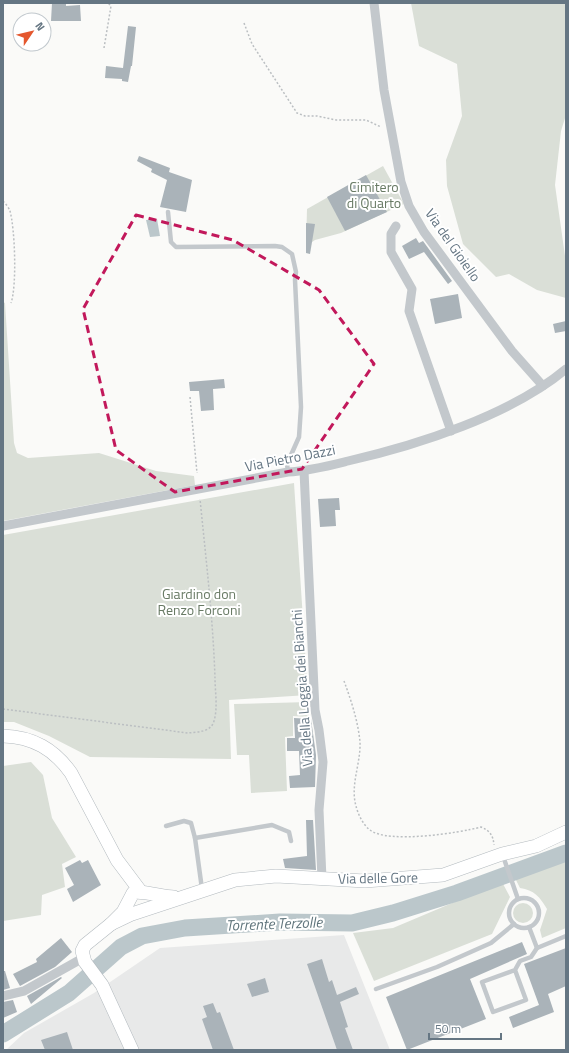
<svg xmlns="http://www.w3.org/2000/svg" width="569" height="1053" viewBox="0 0 569 1053" font-family="'Titillium Web',sans-serif">
	<style>
		.built { fill: #e8e9e9 }
		.green { fill: #dadfd7 }
		.water { fill: #bbc7cb }
		.lines { fill: none; stroke-linecap: round; stroke-linejoin: round }
		.river { stroke: #bbc7cb; stroke-width: 17 }
		.building { fill: #aab3b9 }
		.secondary-casing { stroke: #b3babf; stroke-width: 14 }
		.path { stroke: #bbbfc2; stroke-width: 1.5; stroke-dasharray: 2 2; stroke-linecap: butt }
		.lane { stroke: #c3c8cc; stroke-width: 4.5 }
		.street { stroke: #c3c8cc; stroke-width: 9 }
		.secondary { stroke: #fff; stroke-width: 13 }
		.marked { fill: none; stroke: #c2185b; stroke-width: 3; stroke-dasharray: 8 5; stroke-linejoin: round }
		.labels { text-anchor: middle; stroke-width: 4; stroke-linejoin: round; paint-order: stroke }
		.park-label { font-size: 14px; fill: #687a64; stroke: #fff }
		.street-label { font-size: 14px; fill: #657683; stroke: #fff }
		.water-label { font-size: 15px; font-style: italic; fill: #60757c; stroke: #fff }
	</style>
	<rect width="100%" height="100%" fill="#fafaf8"/>
	<polygon class="built" points="344,935 390,1050 6,1050 24,1033 94,993 160,948"/>
	<g class="green">
		<polygon points="411,3 566,3 566,115 561,131 555,185 566,263 566,298 537,290 509,274 496,277 463,244 447,186 446,160 462,116 457,64 419,46"/>
		<polygon points="383,166 404,204 341,233 315,240 306,246 307,209"/>
		<polygon points="3,302 5,303 14,443 17,453 28,458 99,453 156,471 194,476 195,485 3,521"/>
		<polygon points="294,483 308,695 229,700 231,759 90,757 49,736 14,722 3,722 3,535"/>
		<polygon points="309,702 309,717 293,716 293,736 285,737 287,791 251,793 249,755 237,755 234,704"/>
		<polygon points="31,762 43,775 52,818 76,857 62,864 65,887 42,895 41,915 3,921 3,766"/>
		<path d="M566,860V928L542,938L540,930L547,909C540,897 534,890 520,888L515,878Z"/>
		<polygon points="502,882 510,897 492,934 374,981 353,933 393,928"/>
		<circle cx="523" cy="913" r="10"/>
	</g>
	<polygon class="water" points="157,219 160,236 150,237 146,220"/>
	<g class="lines">
		<polyline class="river" points="3,1034 69,993 121,947 142,936 185,928 280,922 352,923 393,913 457,893 566,853"/>
	</g>
	<g class="building">
		<polygon points="52,3 66,3 66,6 80,5 81,21 51,21"/>
		<polygon points="128,26 136,27 132,66 131,66 128,82 122,81 122,79 105,78 106,66 123,68"/>
		<polygon points="139,156 170,168 169,172 192,180 186,212 160,207 167,180 151,172 152,169 137,161"/>
		<polygon points="366,175 387,212 345,231 327,197"/>
		<polygon points="306,223 315,224 310,254 306,253"/>
		<polygon points="416,238 419,243 423,241 452,281 448,284 424,252 409,259 402,246"/>
		<polygon points="458,294 462,318 435,324 430,299"/>
		<polygon points="566,321 566,331 555,333 553,324"/>
		<polygon points="224,379 225,388 213,389 214,410 201,411 199,391 190,391 189,382"/>
		<polygon points="339,498 340,510 335,510 336,526 320,527 318,499"/>
		<polygon points="294,718 311,719 316,755 315,787 290,788 289,776 300,775 299,751 287,751 287,738 295,738"/>
		<polygon points="306,820 313,820 316,870 285,868 283,859 307,856"/>
		<polygon points="80,860 82,863 88,860 101,885 73,902 67,889 74,885 65,868"/>
		<polygon points="61,938 72,952 55,967 20,986 13,974 37,962 36,959"/>
		<polygon points="522,942 527,954 470,979 486,1019 407,1050 386,997"/>
		<polygon points="566,948 566,986 548,994 554,1012 513,1028 509,1017 539,1005 524,964"/>
		<polygon points="322,959 329,982 332,980 337,995 356,987 359,994 340,1002 348,1027 345,1028 353,1050 337,1050 307,964"/>
		<polygon points="3,971 5,971 10,988 3,990"/>
		<polygon points="61,977 62,978 31,1004 27,996"/>
		<polygon points="265,978 269,992 252,997 247,984"/>
		<polygon points="13,1000 17,1012 3,1018 3,1002"/>
		<polygon points="213,1003 217,1013 220,1012 234,1050 213,1050 202,1019 207,1017 203,1006"/>
		<polygon points="67,1032 73,1050 45,1050 41,1040"/>
	</g>
	<g class="lines">
		<g class="secondary-casing">
			<g id="secondary">
				<path d="M3,736C33,737 54,749 71,773L117,860L141,892"/>
				<polyline points="111,924 132,914 235,880 276,876 365,881 443,875 502,854 536,846 566,832"/>
				<path d="M132,1050L102,985L85,962L82,951L85,945L111,924L123,912L133,893C140,890 163,897 174,897"/>
			</g>
		</g>
		<g class="path">
			<polyline points="244,23 252,44 297,113 305,116 317,116 336,120 366,120 381,127"/>
			<polyline points="104,48 111,6 108,3"/>
			<path d="M3,201C6,204 9,208 10,211C15,229 17,286 11,303"/>
			<polyline points="190,397 197,473"/>
			<path d="M344,681C351,700 358,721 360,742C361,763 350,785 356,806C358,814 363,825 370,830C388,844 459,833 481,827C490,831 493,835 494,845"/>
			<path d="M3,709L188,733C198,732 211,732 214,721C218,708 215,691 215,678C213,619 206,559 200,499"/>
		</g>
		<g class="lane">
			<polyline points="168,212 171,242 176,247 275,246 282,247 292,254 296,272 295,280 301,407 299,437 287,464 288,472"/>
			<polyline points="166,826 184,821 191,823 195,838 202,889"/>
			<polyline points="195,838 272,825 289,832 291,841"/>
			<polyline points="503,856 518,899"/>
			<circle cx="524" cy="913" r="15"/>
			<polyline points="529,927 537,948 566,936"/>
			<polyline points="515,970 526,1000 493,1012 482,982 515,970 520,961 531,957 537,948"/>
			<polyline points="376,989 437,967 491,943 514,924"/>
		</g>
		<g class="street">
			<polyline points="374,3 384,90 401,182 409,206 424,232 512,351 543,386"/>
			<polyline points="396,226 391,234 391,252 412,289 409,311 451,431"/>
			<polyline points="304,471 315,710 319,730 323,762 319,810 322,879"/>
			<path d="M3,526L288,472C309,471 328,466 348,461C418,445 511,415 566,369"/>
			<polyline points="3,996 24,991 83,958"/>
		</g>
		<use href="#secondary" class="secondary"/>
	</g>
	<path class="marked" d="M136,215L233,240L319,290L374,364L302,469L175,492L116,450L83,309Z"/>
	<g class="labels">
		<g class="park-label">
			<text x="374" y="192">Cimitero<tspan x="374" dy="16">di Quarto</tspan></text>
			<text x="199" y="599">Giardino don<tspan x="199" dy="16">Renzo Forconi</tspan></text>
		</g>
		<g class="street-label">
			<text transform="translate(453 245) rotate(55)" y="5">Via del Gioiello</text>
			<text transform="translate(290 458) rotate(-11)" y="5">Via Pietro Dazzi</text>
			<text transform="translate(302 688) rotate(-94)" y="5">Via della Loggia dei Bianchi</text>
			<text transform="translate(378 878) rotate(-1)" y="5">Via delle Gore</text>
		</g>
		<g class="water-label">
			<text transform="translate(274 924) rotate(-2)" y="5">Torrente Terzolle</text>
		</g>
	</g>
	<rect width="569" height="1053" fill="none" stroke="#657683" stroke-width="8"/>
	<g transform="translate(32 32) rotate(55)"><circle r="19" fill="#ffffff" stroke="#c1c8cd"/>
	<path d="M0-3L7 15L0 10L-7 15Z" fill="#e4572e"/>
	<text y="-6" font-size="11" font-weight="bold" text-anchor="middle" fill="#657683">N</text>
	</g>
	<path d="M429 1033v6h72v-6" fill="none" stroke="#657683" stroke-width="2"/>
	<text x="435" y="1033" font-size="12" fill="#657683" stroke="#ffffff" stroke-width="3" paint-order="stroke">50 m</text>
</svg>
